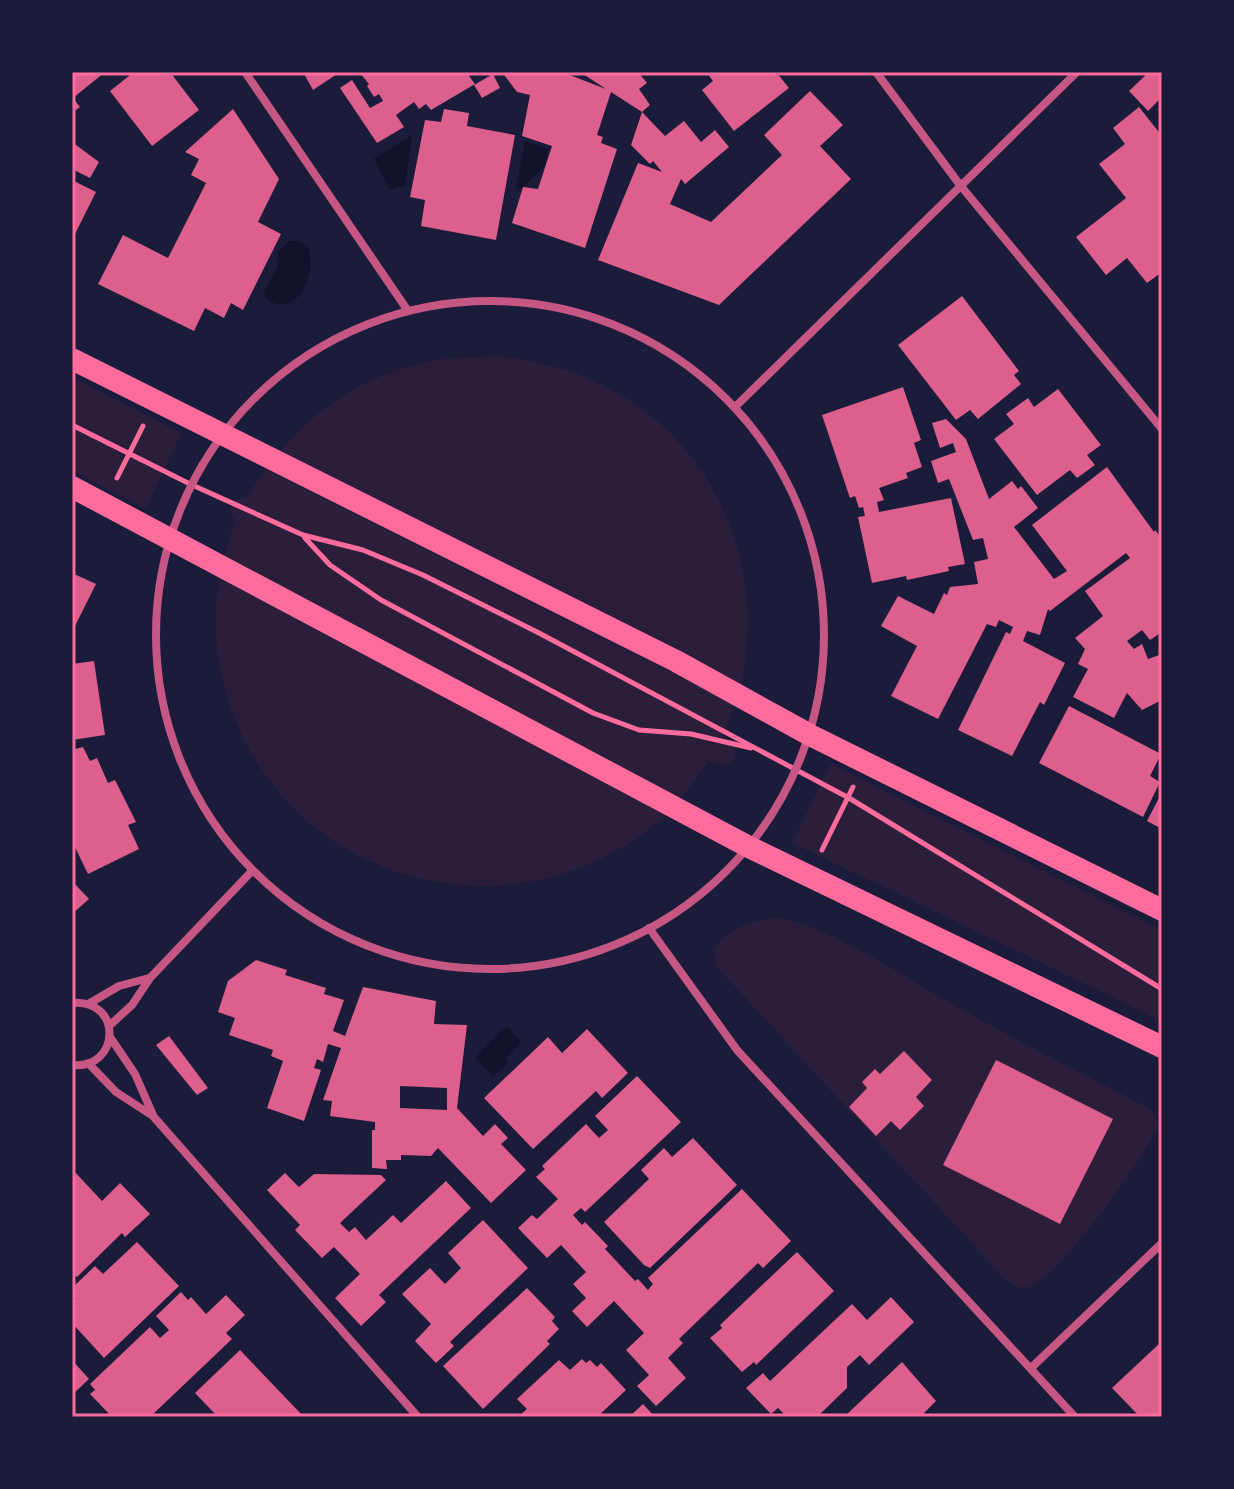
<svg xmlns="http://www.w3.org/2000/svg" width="1234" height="1489" viewBox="0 0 1234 1489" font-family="'DM Sans',sans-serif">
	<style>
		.green { fill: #2a1e3b }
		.water { fill: #12122b }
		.building { fill: #dd5f8e; fill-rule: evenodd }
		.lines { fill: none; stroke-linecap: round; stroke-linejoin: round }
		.path { stroke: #ff6b9d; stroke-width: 5 }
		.minor { stroke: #c65784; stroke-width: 8 }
		.trunk { stroke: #ff6b9d; stroke-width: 22 }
		.neatline { fill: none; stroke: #ff6b9d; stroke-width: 3 }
	</style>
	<rect width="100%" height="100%" fill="#1b1b3a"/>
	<g class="green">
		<path d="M498,356C529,360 559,366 587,378C728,436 786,602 722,737L735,746L736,754L733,762L723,766L709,761C691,785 674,810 649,829C524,925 344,897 258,764C229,719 213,662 216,609C218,578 226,549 235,520C225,508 234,497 248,497C287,426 356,374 436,360C457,357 478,357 498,356Z"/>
		<polygon points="72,377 181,433 146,509 72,471"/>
		<polygon points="831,764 1162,930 1162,1021 792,843"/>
		<path d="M775,918C820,920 908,979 951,1003C1017,1040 1084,1075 1151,1109L1158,1126C1146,1156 1055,1286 1024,1288C1011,1288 1002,1275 994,1267L715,965C707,934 751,920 775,918Z"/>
	</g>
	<g class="water">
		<polygon points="412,135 405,186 390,190 374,159"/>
		<polygon points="525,141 548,149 544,167 521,189 516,188"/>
		<path d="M289,241H300L308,247C318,272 298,320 266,299L264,291L277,268V252Z"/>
		<polygon points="505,1028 509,1028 521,1042 505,1058 508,1063 493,1077 475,1057"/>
	</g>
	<g class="building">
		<polygon points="72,72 105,72 73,98 80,107 72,113"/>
		<polygon points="134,72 170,72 199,110 152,146 110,91"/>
		<polygon points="303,72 340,72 313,90"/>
		<polygon points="359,72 474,72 469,76 475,84 431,110 426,104 419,109 414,102 396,115 404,127 377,143 340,88 352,80 370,108 383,101 379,94 374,97 367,86 369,84"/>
		<polygon points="502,72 562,72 606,89 580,72 638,72 647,83 639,89 650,105 642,112 611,92 597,135 603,137 601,143 617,149 585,248 512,223 523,187 538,189 552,146 522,136 530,95 517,92"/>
		<polygon points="706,72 776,72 789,88 734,131 702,90 713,81"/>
		<polygon points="1149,72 1158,72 1162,76 1162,97 1148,111 1129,91"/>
		<polygon points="493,74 500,88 482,98 474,85"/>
		<polygon points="810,91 843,125 820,146 851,179 719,305 598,260 638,163 662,172 653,161 650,164 631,145 642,112 665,136 684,121 701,142 715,130 729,147 685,184 681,179 670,204 711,222 782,155 764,135"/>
		<polygon points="1139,107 1162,136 1162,272 1147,283 1127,258 1106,275 1076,237 1126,198 1099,164 1125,144 1113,128"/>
		<polygon points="233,109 279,179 258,222 281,234 243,310 231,303 224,318 205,308 194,331 98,284 123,235 168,258 206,183 191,175 199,159 185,152"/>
		<polygon points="444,109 469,113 467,126 515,135 496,240 421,226 425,200 410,197 425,120 441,122"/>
		<polygon points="72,142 99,162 90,178 72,169"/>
		<polygon points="72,180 96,192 72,240"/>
		<polygon points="962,296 1019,371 1014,375 1021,384 978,419 970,410 956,420 898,345"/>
		<polygon points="903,387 921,440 914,443 922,467 906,473 908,478 879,488 884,500 877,502 879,512 951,498 965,564 948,567 949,571 907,580 906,576 872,583 858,517 865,516 863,507 859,508 855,496 850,498 822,415"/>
		<polygon points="1058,389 1101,445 1087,455 1095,465 1077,478 1070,470 1037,495 994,439 1014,424 1006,414 1028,398 1034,407"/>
		<polygon points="946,419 966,439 989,499 1012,481 1018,489 1021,486 1038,508 1014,527 1054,579 1067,571 1032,525 1107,467 1154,532 1155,530 1162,539 1162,632 1150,640 1142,630 1127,641 1134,649 1142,644 1148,659 1162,654 1162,700 1142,710 1127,693 1114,718 1073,697 1088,669 1078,664 1085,649 1075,638 1103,616 1085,591 1130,558 1126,553 1050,611 1048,609 1040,635 1027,631 1023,641 1065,663 1044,705 1040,702 1012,756 958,730 1006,632 1010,634 1013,627 999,620 996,627 987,624 938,719 891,696 917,646 881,626 898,596 934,614 944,593 947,595 950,587 978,584 974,562 988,559 983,538 973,540 949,479 938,483 931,461 956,452 953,443 940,448 932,423"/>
		<polygon points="72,573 96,584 72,632"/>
		<polygon points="94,661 105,735 72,740 72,664"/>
		<polygon points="1069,706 1161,754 1150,776 1160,782 1143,817 1039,763"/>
		<polygon points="83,747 90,761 97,758 108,783 115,780 136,822 128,825 139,849 88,874 72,841 72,750"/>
		<polygon points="1162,792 1162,829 1147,821"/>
		<polygon points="72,881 89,899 72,914"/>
		<path d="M256,960L287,970L285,975L326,988L324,994L344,1000L333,1031L345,1036L363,987L436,1001L434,1024L467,1025L457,1108L483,1136L495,1124L508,1138L501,1144L526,1170L491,1203L438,1148L431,1156L401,1155V1160H386L387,1169L372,1168V1130H375V1122L330,1116L332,1101L323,1100L341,1048L328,1044L323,1062L317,1059L314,1068L321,1070L304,1121L267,1108L283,1061L271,1056L273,1050L229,1035L235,1018L218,1012L228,981ZM400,1086L447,1088V1110L400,1108Z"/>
		<polygon points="587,1029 628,1073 602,1098 596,1091 533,1149 484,1098 548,1037 562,1053"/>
		<polygon points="169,1036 208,1088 197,1095 156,1045"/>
		<polygon points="904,1051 932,1080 916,1097 924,1106 900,1130 891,1121 876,1136 849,1107 867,1088 862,1082 875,1069 880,1074"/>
		<polygon points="996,1060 1113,1119 1060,1224 943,1165"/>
		<polygon points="637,1076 681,1122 585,1212 581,1208 573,1215 582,1225 585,1222 608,1246 605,1249 635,1281 638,1279 648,1290 653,1284 648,1278 742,1189 791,1241 763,1268 758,1263 679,1339 683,1343 668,1358 686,1378 656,1406 637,1386 649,1375 626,1350 644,1333 614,1301 587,1327 572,1311 586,1298 573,1284 586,1272 561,1245 547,1258 518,1228 532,1215 537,1219 558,1199 536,1177 545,1169 542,1166 586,1124 599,1138 608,1130 595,1116"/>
		<polygon points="693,1138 737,1185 650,1268 644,1265 604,1222 649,1179 641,1170 664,1148 672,1157"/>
		<polygon points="72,1169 102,1201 120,1183 150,1214 125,1237 122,1233 77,1277 72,1272"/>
		<polygon points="285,1173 299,1187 314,1174 381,1175 386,1180 340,1223 349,1232 355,1227 366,1240 393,1215 401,1223 446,1181 471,1208 379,1295 386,1302 361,1326 335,1298 360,1274 334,1247 322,1258 295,1230 300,1225 267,1190"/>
		<polygon points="483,1220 528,1268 450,1342 454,1346 436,1363 415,1341 431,1324 402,1294 430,1268 445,1284 461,1268 448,1253"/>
		<polygon points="137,1242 179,1286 104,1358 72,1323 72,1302 76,1299 72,1294 72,1288 95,1266 103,1274"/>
		<polygon points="797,1252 834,1291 756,1365 754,1362 742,1372 710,1338 722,1328 720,1325"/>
		<polygon points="527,1288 555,1317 552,1321 559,1329 547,1341 550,1344 483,1409 443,1366"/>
		<polygon points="181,1292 188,1300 191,1297 206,1314 226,1295 245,1315 226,1333 232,1339 150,1417 112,1417 90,1394 95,1390 90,1384 150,1327 160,1338 169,1330 156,1316"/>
		<polygon points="891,1297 914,1322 869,1365 860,1355 847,1367 847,1388 817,1417 787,1417 778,1408 771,1414 746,1388 763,1373 770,1381 852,1304 867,1320"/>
		<polygon points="1160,1343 1162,1417 1140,1417 1112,1388"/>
		<polygon points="240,1350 304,1417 218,1417 195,1393"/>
		<polygon points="582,1359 586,1363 590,1360 597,1367 601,1363 626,1390 597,1417 518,1417 527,1409 517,1399 559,1360 570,1370"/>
		<polygon points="72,1360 89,1379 72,1395"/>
		<polygon points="902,1362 936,1401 920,1417 844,1417"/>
		<polygon points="643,1404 655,1417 629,1417"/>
	</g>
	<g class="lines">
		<g class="path">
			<polyline points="72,425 190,484 303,535 363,550 423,575 539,633 849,798 1162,989"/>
			<polyline points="117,478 143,426"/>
			<polyline points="305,538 330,565 381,600 593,713 639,730 691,734 751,748"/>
			<polyline points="822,850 853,787"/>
		</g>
		<g class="minor">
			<polyline points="245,72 408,311"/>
			<polyline points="876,72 960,185 1162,429"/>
			<circle cx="490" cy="635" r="334"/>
			<polyline points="735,407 1077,72"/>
			<polyline points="649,928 737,1050 1075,1417"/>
			<path d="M72,1003C124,999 120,1070 72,1065"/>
			<polyline points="90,1003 119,986 149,978"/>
			<polyline points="109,1026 132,1005 150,978 251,872"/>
			<polyline points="110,1037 135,1074 153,1115"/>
			<polyline points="89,1064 116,1092 153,1116 418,1417"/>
			<polyline points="1031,1368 1162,1243"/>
		</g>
		<g class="trunk">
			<polyline points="72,359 676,661 810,735 1162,910"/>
			<polyline points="72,487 749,847 1162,1047"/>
		</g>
	</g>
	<rect width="1234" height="1489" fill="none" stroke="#1b1b3a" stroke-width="148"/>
	<rect x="74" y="74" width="1086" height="1341" class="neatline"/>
</svg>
